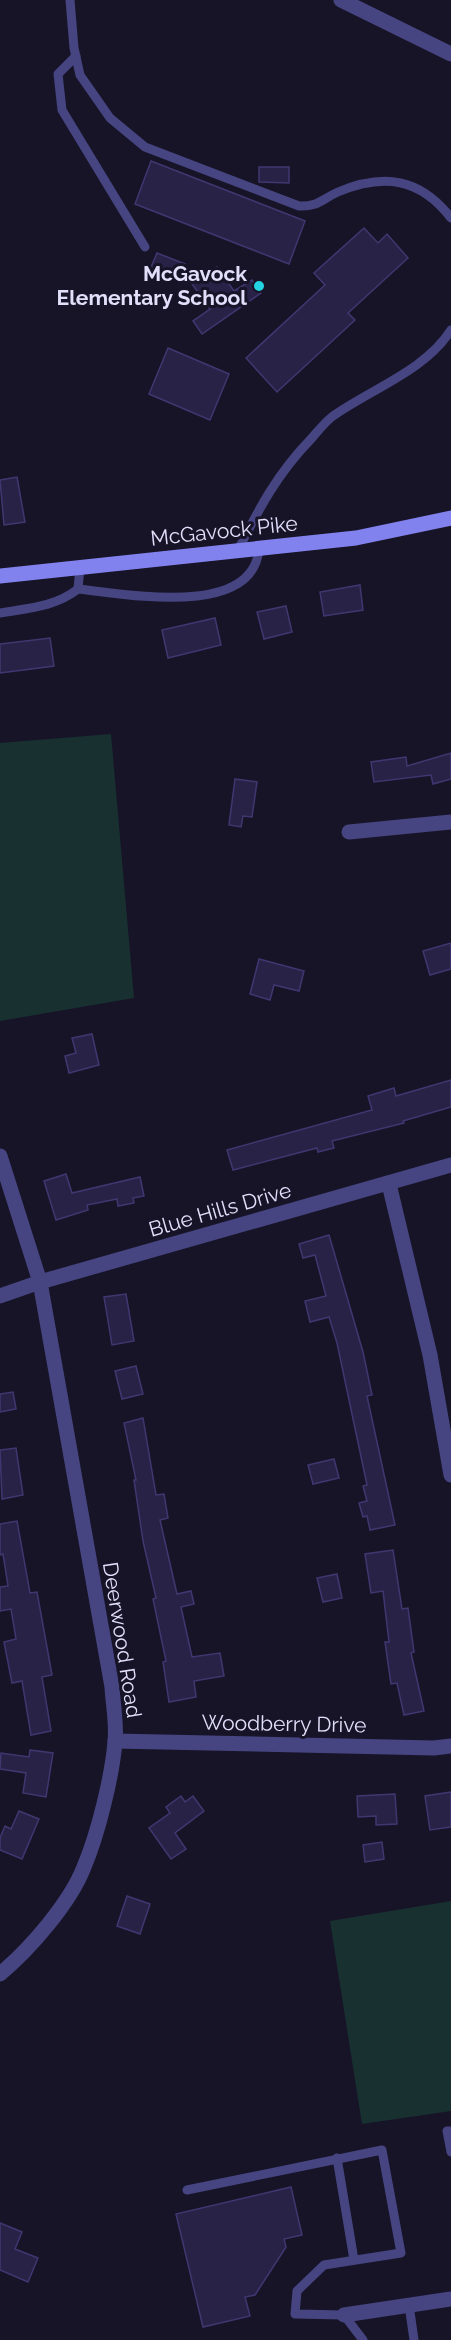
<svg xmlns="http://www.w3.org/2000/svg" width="451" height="2340" viewBox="0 0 451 2340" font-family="Raleway,sans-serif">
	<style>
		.green { fill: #183130 }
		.building { fill: #292247; stroke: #413770; stroke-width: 1.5 }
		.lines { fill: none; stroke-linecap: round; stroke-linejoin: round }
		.lane { stroke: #464581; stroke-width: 9 }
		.street { stroke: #464581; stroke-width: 15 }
		.secondary { stroke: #8282ef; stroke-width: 15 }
		.poi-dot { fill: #23d3e3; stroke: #171428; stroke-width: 2 }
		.labels { text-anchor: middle; stroke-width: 6; stroke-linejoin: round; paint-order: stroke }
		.poi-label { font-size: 21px; font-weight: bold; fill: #e2dffb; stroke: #171428; text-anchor: end }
		.street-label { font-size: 21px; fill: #e2dffb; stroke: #171428 }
	</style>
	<rect width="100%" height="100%" fill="#171428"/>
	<g class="green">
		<polygon points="111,734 134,998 0,1021 0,743"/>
		<polygon points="451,1901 451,2111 362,2124 330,1921"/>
	</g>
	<g class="building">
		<polygon points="151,161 305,221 289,264 135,204"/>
		<polygon points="259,167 289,167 289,183 259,182"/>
		<polygon points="364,228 378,243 387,234 408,258 348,313 355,320 277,392 246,358 325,285 314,273"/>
		<polygon points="157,253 185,264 179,278 151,267"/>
		<polygon points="217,267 234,291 252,280 261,293 202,334 193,321 210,309 192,284"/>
		<polygon points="168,348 229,374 210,420 149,394"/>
		<polygon points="17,477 25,522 4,525 0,480"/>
		<polygon points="360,585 363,610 324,616 320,592"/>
		<polygon points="286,606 292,632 264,639 257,612"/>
		<polygon points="215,618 221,645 168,658 162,630"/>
		<polygon points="50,638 54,666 0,673 0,644"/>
		<polygon points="451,753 451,779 433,784 431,775 374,782 371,762 406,757 407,766"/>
		<polygon points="235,779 257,782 252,817 243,816 241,827 229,825"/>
		<polygon points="451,943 451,969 430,975 423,951"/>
		<polygon points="259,959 304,971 299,991 274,985 270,1000 250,994"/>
		<polygon points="92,1034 99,1065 69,1073 65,1056 76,1053 72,1038"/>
		<polygon points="451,1080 451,1107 403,1121 404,1123 332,1141 334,1148 318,1152 317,1148 233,1170 227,1150 372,1110 368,1096 394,1088 396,1096"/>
		<polygon points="66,1174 72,1193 140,1177 144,1196 133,1198 134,1203 118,1206 117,1199 87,1205 88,1210 56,1220 44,1181"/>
		<polygon points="329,1235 363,1352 372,1395 367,1396 395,1525 370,1530 367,1516 363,1517 359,1503 367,1501 363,1486 367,1485 337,1343 329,1317 310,1322 305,1301 326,1296 315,1255 303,1258 299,1244"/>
		<polygon points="126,1294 134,1341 112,1345 104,1297"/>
		<polygon points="136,1366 143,1394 122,1399 115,1371"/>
		<polygon points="13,1392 16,1409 0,1412 0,1394"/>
		<polygon points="143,1418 156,1495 164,1494 168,1518 160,1520 177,1594 191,1591 194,1604 181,1607 192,1657 220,1653 224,1676 194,1681 196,1697 169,1702 163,1662 166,1661 153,1599 156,1598 143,1541 134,1480 136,1480 124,1423"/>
		<polygon points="16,1448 23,1495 2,1499 0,1450"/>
		<polygon points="334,1459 339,1478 313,1484 308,1465"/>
		<polygon points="17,1521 30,1593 37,1592 52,1675 42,1677 51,1731 31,1735 22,1681 12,1683 4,1642 16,1639 11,1609 0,1611 0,1587 8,1586 3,1554 0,1555 0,1524"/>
		<polygon points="393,1550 402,1609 408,1608 414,1652 411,1653 424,1711 404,1715 397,1683 391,1684 385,1642 389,1642 383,1591 371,1593 365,1554"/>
		<polygon points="337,1574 342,1598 323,1602 317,1578"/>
		<polygon points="30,1750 53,1753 46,1797 23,1793 26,1773 0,1769 1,1753 29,1757"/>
		<polygon points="451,1792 451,1827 430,1830 425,1796"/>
		<polygon points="395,1794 397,1824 376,1825 376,1816 358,1817 357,1796"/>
		<polygon points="181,1796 185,1802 193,1796 204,1811 175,1833 186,1849 171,1859 149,1828 170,1813 166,1807"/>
		<polygon points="19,1811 39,1819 22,1859 0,1850 0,1838 5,1826 11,1829"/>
		<polygon points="382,1842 384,1859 365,1862 363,1845"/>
		<polygon points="127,1896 150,1904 140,1934 117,1926"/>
		<polygon points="291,2187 302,2235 284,2239 286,2247 255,2295 245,2297 250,2316 203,2327 176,2214"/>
		<polygon points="0,2223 22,2232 15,2249 38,2258 28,2282 0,2270"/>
	</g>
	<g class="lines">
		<g class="lane">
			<path d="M70,0L74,48L80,75L110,118L145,147L299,206C318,207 322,199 338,192C384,173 420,178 451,218"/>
			<polyline points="76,56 58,74 62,110 145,247"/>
			<path d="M238,550C260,507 277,474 311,439C318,431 325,422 333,416C371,389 426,370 451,330"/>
			<path d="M78,589C126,594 254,619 259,548"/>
			<path d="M0,613C29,608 55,607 78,589L80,567"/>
			<polyline points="451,2131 447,2131 451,2152"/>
			<polyline points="337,2158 354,2260"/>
			<polyline points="187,2190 382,2150 401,2253 324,2265 297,2291 295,2314 344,2315 363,2340"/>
			<polyline points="409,2305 414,2340"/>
		</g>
		<g class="street">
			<polyline points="341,0 451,54"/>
			<polyline points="349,832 451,822"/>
			<path d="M0,1156L40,1282L112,1687C113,1705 117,1724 115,1742C112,1777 98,1834 84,1867C70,1903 30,1949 0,1974"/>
			<polyline points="389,1184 430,1355 451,1475"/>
			<polyline points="0,1296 40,1282 451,1165"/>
			<polyline points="115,1741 434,1748 451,1746"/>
			<polyline points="344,2315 451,2299"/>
		</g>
		<polyline class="secondary" points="0,576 356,538 451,518"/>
	</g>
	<circle class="poi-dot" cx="259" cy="286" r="6"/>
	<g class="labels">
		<g class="poi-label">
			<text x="247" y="281">McGavock<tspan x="247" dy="24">Elementary School</tspan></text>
		</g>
		<g class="street-label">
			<text transform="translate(224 531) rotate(-6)" y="7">McGavock Pike</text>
			<text transform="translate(220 1210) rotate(-16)" y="7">Blue Hills Drive</text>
			<text transform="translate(122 1640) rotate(81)" y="7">Deerwood Road</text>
			<text transform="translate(284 1724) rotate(1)" y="7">Woodberry Drive</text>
		</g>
	</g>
</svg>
